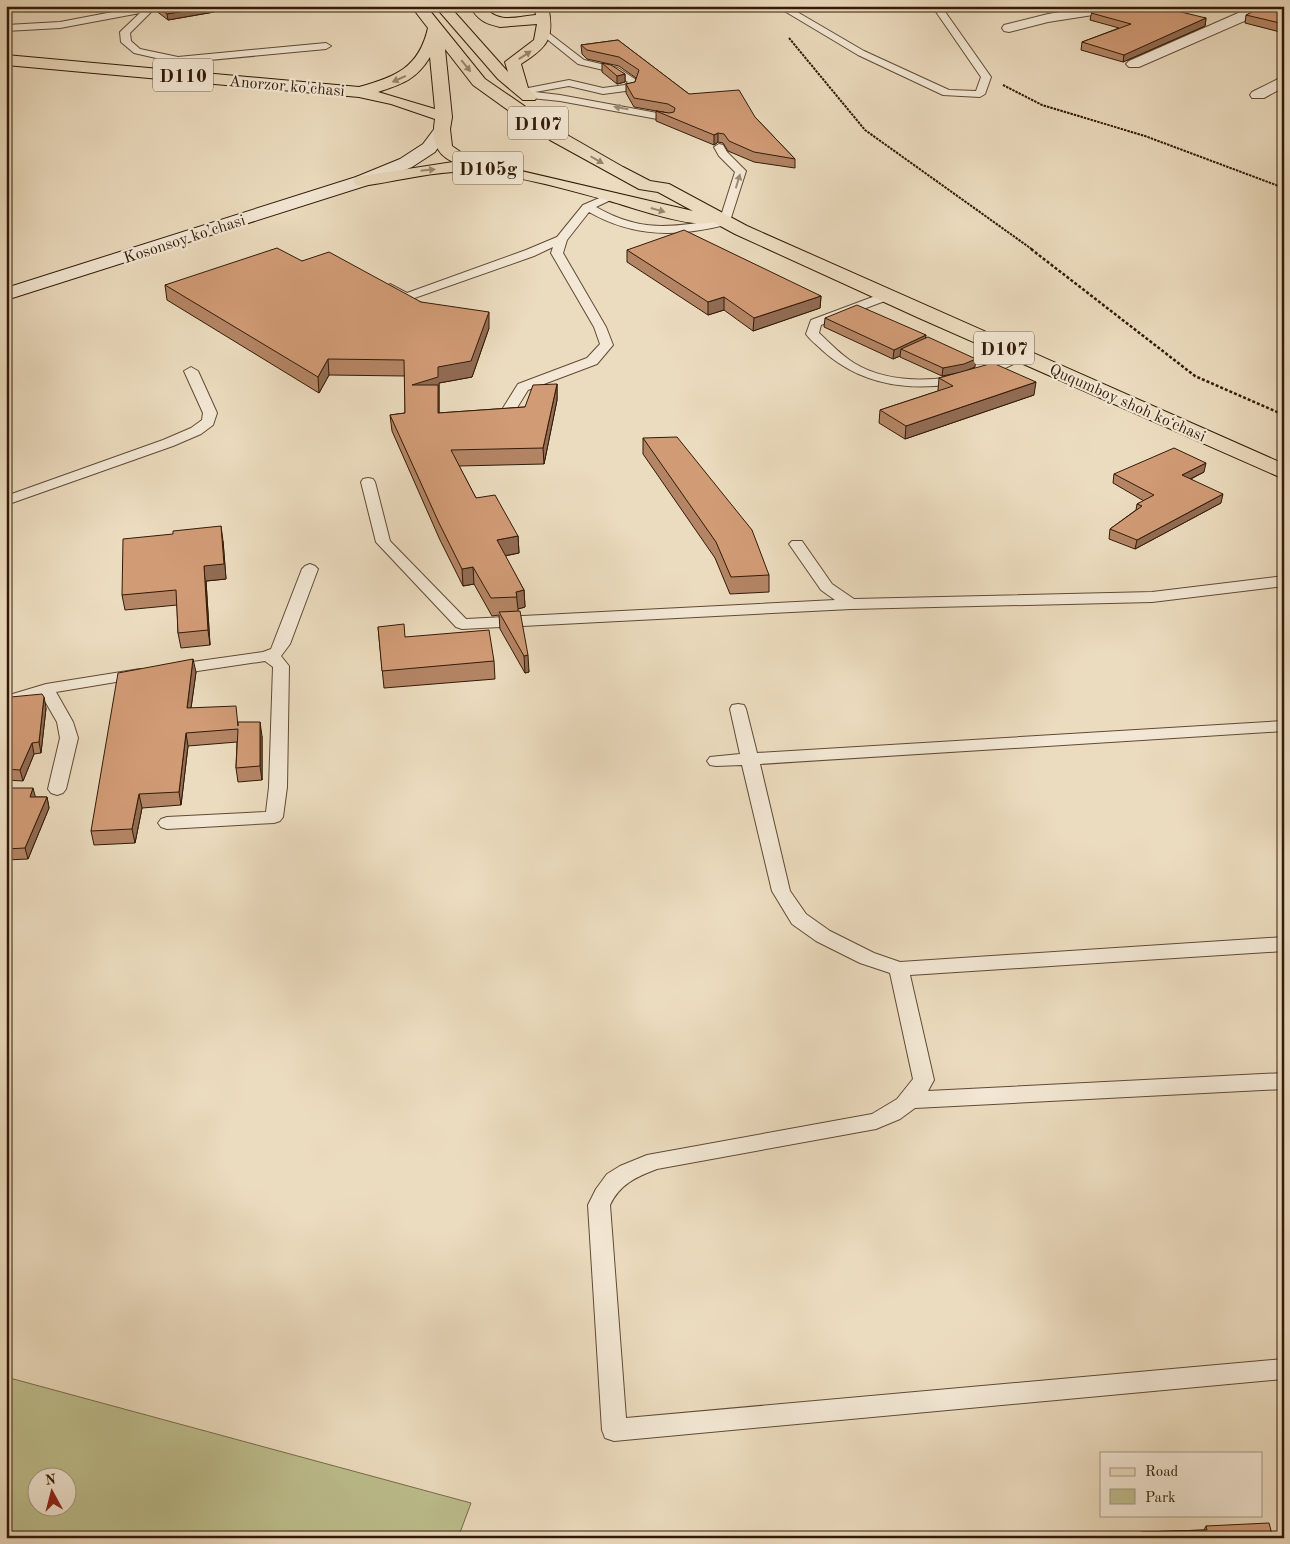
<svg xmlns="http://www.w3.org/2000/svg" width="1290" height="1544" viewBox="0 0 1290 1544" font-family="'Old Standard TT',serif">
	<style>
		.green { fill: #bebf8e; stroke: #786c4a; fill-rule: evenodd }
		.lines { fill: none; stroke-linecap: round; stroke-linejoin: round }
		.lane-casing { stroke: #604a35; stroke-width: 2 }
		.street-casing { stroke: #604a35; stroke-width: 2 }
		.secondary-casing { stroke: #321a07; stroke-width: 2 }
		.primary-casing { stroke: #321a07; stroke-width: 2 }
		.path-far1 { stroke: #321a07; stroke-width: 2; stroke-dasharray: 2.5 1; stroke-linecap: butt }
		.path { stroke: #321a07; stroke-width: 2.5; stroke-dasharray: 3 2; stroke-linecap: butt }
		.lane { fill: #f3e8d5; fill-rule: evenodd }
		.street { fill: #f3e8d5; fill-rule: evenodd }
		.secondary { fill: #f3e8d5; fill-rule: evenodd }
		.primary { fill: #ecdcbf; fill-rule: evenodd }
		.wall { fill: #b48565; stroke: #321a07 }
		.shaded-wall { fill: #926c53; stroke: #321a07 }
		.building { fill: #d19b76; stroke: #321a07 }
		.oneway { fill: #98856c }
		.oneway2 { fill: #9c8b78 }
		.labels { text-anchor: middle; stroke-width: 4.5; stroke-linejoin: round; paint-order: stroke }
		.far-street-label { font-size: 16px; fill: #321a07; stroke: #f3e8d5 }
		.shield { fill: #f3e8d5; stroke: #6c5845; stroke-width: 1 }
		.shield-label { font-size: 19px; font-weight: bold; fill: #321a07 }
	</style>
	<rect width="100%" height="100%" fill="#ecdcbf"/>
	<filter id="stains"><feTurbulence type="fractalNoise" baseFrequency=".004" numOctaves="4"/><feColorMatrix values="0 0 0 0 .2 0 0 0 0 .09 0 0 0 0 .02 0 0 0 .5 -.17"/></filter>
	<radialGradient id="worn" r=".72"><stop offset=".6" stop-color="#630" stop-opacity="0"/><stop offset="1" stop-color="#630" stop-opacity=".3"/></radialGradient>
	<path class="green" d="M6,1377L471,1503L458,1538H6ZM38,1476H68V1506H38Z"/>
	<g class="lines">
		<g class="lane-casing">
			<g id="lane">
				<polygon points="144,6 153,6 155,8 130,33 131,41 140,49 178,57 326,43 331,46 326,49 178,63 134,53 121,42 120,32 140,13 60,28 6,31 6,25 60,22"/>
				<polygon points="776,6 787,6 864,51 949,90 976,91 981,77 932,6 941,6 991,77 985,94 980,97 943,95 858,55"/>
				<polygon points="545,30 584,60 618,68 638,81 633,90 603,94 569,86 535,92 560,95 668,115 673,118 672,120 668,121 560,101 531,98 527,97 527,94 518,94 518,90 569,80 603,88 625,85 628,82 612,72 578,64 542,35 542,31"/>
				<path d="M719,144L723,145L727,152L746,171L729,224C679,237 634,238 589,212L567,240L563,253L606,327L613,345L597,364L528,390L515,411L510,412L503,408L518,384L587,358L600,344L594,327L551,253L553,247L534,256L406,301L384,288L390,284L407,293L526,250L557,237L583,205L611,193L617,196L615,198L596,207C640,232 671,228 720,219L735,172L719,156L714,147Z"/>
				<path d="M886,292L890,293L892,296L890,299L821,325L819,333C830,343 841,355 854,363C890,385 945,383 983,368C996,363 1012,349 1026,352L1027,355L1026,358C1013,364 1001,371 987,375C931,394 868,392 822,350C817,345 810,340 806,334L811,320Z"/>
				<polygon points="191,367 198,371 217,413 213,425 201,434 173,446 6,505 6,496 163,440 191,428 202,420 203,413 184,371"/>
				<polygon points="368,478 373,479 375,482 390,541 466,619 835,600 821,590 789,544 792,541 802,541 832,584 854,599 1152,592 1284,576 1284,586 1152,602 851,609 462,629 456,627 376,542 361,482 363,479"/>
				<polygon points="310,564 315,566 318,569 290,644 281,656 289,666 287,787 283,817 280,821 274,823 167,829 161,827 158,823 161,819 167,817 266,812 269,787 273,667 265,661 171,675 165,673 163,670 165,667 171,665 263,652 271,649 302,569 305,566"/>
				<polygon points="140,669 146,671 148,674 146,677 56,692 73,722 78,738 66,789 63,793 57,795 51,793 48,789 60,738 57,722 42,696 6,707 6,696 46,684"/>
				<path d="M738,704L744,705L746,709L757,753L1284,721V731L760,764L790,891L806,914L830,931L874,953L900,962L1284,937V951L910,975L934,1080L928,1091L1284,1073V1089L915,1108L900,1119L876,1129L657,1169C636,1177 620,1184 610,1205L626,1418L1284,1359V1379L614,1441L605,1438L602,1430L588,1205L596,1189L607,1174L620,1166L647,1155L872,1114L897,1099L913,1079L890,973L860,963L816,941L792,924L772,891L742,765L716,766L710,765L707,761L710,757L740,754L730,709L732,705Z"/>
			</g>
		</g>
		<g class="street-casing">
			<g id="street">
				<polygon points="1096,6 1132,6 1125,10 1048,22 1009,32 1004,31 1002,28 1004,25 1048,14"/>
				<path d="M1152,6H1177C1172,12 1157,12 1152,6Z"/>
				<polygon points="1254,6 1274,6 1272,9 1139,67 1129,67 1126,64 1129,61"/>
				<polygon points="1284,76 1284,87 1264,98 1252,98 1250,95 1252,92"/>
			</g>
		</g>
		<g class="secondary-casing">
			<polygon id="secondary" points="441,126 447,128 449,131 435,152 412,167 368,185 6,300 6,288 356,177 400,159 423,144 435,128"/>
		</g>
		<g class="primary-casing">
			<g id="primary">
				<path d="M411,6H426L485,79L562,132L623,167L650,181L669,184L747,226L1284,464V479L919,318L735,234L713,222C695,230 628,206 606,200C561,188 498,169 453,172C422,174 392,182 362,186L356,185L353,181L356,177L362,176L453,162C434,153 432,139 435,119L391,104L359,97L6,65V55L359,87C395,77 419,68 428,28ZM445,49L473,85L550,140L639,189L658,192L693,211L487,163L485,160L465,155L452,146L450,129L452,117ZM430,57L435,109L378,92C402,84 416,80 430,57Z"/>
				<path d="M469,6H484C497,24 516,17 536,15L534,6H548C555,38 548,47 521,64L528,88L537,97L535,100H523L498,79L439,11L441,8H451L508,72L505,62L534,40L537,24L500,27C483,23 479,20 469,6Z"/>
			</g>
		</g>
		<g class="path-far1">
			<polyline points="789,38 865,130 1033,250"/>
			<polyline points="1003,85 1042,105 1145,136 1284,188"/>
		</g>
		<polyline class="path" points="1031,249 1195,376 1284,415"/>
		<use href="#lane" class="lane"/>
		<use href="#street" class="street"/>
		<use href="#secondary" class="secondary"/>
		<use href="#primary" class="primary"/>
	</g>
	<g class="wall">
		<polygon points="155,6 213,6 214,12 168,20 155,10"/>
		<polygon points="1284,6 1284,33 1245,23 1246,15"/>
		<polygon points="1092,11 1206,18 1205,26 1123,62 1081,50 1082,42 1119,28 1090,20"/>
		<polygon points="618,40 689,94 755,117 795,159 795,168 754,162 728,151 723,143 718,142 714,145 656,121 656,111 668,113 634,107 626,93 626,84 635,82 636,78 619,66 587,59 582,54 581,45"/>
		<polygon points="602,63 625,74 625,82 617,84 602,72"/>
		<polygon points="627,250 821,296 820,308 753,331 724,310 708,315 627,262"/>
		<polygon points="302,261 421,302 489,328 472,377 439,383 439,413 525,407 557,384 557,400 544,464 459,466 476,498 518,536 519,553 505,556 524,590 525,607 518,609 518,611 529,672 525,673 500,629 499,615 492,616 474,584 463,586 440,540 392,431 390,415 405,413 405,376 329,375 319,393 167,300 165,285"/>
		<polygon points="825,318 926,335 925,338 975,367 968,370 1034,395 905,439 879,423 880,410 938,391 938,390 939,378 955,374 942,376 900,357 900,356 893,359 824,327"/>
		<polygon points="643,438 769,575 769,592 730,594 715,558 643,454"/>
		<polygon points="1204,472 1191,479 1221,503 1135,549 1109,539 1110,529 1136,510 1137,504 1144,501 1113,483 1114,474"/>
		<polygon points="223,541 226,579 206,581 210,645 181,648 178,633 177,605 125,610 122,595"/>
		<polygon points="378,627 405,637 494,661 495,679 384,688"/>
		<polygon points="196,672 191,708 262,736 262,780 238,782 236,768 237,742 188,746 181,805 142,808 135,843 94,845 91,831"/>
		<polygon points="46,708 41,753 34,754 23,781 6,780 6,728"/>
		<polygon points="6,792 36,797 47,797 49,808 28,859 6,860"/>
		<polygon points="1206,1526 1273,1538 1140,1538 1141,1532 1204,1530"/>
	</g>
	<g class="shaded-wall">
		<polygon points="213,6 214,12 168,20 167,14"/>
		<polygon points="1206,18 1205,26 1123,62 1124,55 1129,52"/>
		<polygon points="625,74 625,82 617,84 617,76"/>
		<polygon points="718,133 718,142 714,145 714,135"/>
		<polygon points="821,296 820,308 753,331 754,318"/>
		<polygon points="724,297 724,310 708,315 708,302"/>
		<polygon points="489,312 489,328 472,377 439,383 439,429 412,385"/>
		<polygon points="926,335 925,344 901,349 900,356 893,359 894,350"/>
		<polygon points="328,359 329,375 319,393 318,377"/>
		<polygon points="976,359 975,367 963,372 942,376 943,368"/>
		<polygon points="1036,382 1034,395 905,439 906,426"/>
		<polygon points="557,384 557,400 544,464 543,448"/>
		<polygon points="1206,463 1204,472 1180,484 1182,475"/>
		<polygon points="1223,494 1221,503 1135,549 1137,540"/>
		<polygon points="221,526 223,541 226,579 206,581 210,645 208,630 204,566"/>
		<polygon points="518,536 519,553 498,557 497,540"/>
		<polygon points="473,567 474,584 463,586 462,569"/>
		<polygon points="524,590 525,607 518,609 516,592"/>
		<polygon points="528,655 529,672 525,673 524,656"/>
		<polygon points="193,659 196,672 189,722 187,708"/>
		<polygon points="44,697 46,708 41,753 39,742"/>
		<polygon points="260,722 262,736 262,780 260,766"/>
		<polygon points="186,733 188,746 181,805 179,792"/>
		<polygon points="32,743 34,754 23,781 20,770"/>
		<polygon points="33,788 36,799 30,797"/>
		<polygon points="139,794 142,808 135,843 132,829"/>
		<polygon points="47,797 49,808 28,859 25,848"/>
	</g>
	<g class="building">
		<polygon points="157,6 213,6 167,14"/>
		<polygon points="1139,6 1156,6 1206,18 1124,55 1082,42 1131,24 1091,13 1092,11"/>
		<polygon points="1264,6 1284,6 1284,24 1246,15"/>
		<polygon points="618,40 689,94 739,90 755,117 795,159 754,152 729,141 724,134 718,133 714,135 656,111 669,113 674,112 675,108 668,104 634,98 626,84 635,82 639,70 619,57 587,50 581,45"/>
		<polygon points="602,63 611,65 625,74 617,76"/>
		<polygon points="684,230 821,296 754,318 724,297 708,302 627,250"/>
		<polygon points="277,248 302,261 329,252 421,302 489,312 471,361 438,367 438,377 412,385 438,385 438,413 525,407 533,385 557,384 543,448 451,450 476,498 495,495 518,536 497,540 524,590 516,592 517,597 491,598 473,567 462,569 439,523 390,415 405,413 404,360 328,359 318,377 165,285"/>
		<polygon points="857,305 926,335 894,350 825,318"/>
		<polygon points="928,337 976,359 964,364 943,368 901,349"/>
		<polygon points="993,363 1036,382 906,426 880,410 953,386 939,378"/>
		<polygon points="677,437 752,530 769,575 731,577 716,542 643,438"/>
		<polygon points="1174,448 1206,463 1182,475 1223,494 1137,540 1110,529 1142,506 1137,504 1154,495 1114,474"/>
		<polygon points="221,526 224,564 204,566 208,630 178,633 176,590 122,595 123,539 173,534 173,531"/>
		<polygon points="520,611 528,655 524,656 499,612"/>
		<polygon points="404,624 405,637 489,630 494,661 382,671 378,627"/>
		<polygon points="193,659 187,708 236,706 238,726 238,722 260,722 260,766 236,768 238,729 186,733 179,792 139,794 132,829 91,831 118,673"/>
		<polygon points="42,694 44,697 39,742 32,743 20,770 6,769 6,728 11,697"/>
		<polygon points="8,788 33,788 30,797 47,797 25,848 6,849 6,792"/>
		<polygon points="1269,1523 1273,1538 1143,1538 1141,1532 1207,1530 1206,1526"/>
		<polygon points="1041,1536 1042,1538 1000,1538"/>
	</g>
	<defs><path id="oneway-solid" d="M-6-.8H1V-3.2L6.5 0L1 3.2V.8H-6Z" transform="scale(1.25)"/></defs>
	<g class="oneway">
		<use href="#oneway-solid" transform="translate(525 55) rotate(-33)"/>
		<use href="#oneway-solid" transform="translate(466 66) rotate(51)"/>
		<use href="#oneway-solid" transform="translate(399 79) rotate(156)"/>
		<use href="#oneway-solid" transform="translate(597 160) rotate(30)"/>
		<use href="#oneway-solid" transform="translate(428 170) rotate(-6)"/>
		<use href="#oneway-solid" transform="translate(658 210) rotate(16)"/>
	</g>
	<g class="oneway2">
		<use href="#oneway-solid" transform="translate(621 108) rotate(-170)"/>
		<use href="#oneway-solid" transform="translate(738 181) rotate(-73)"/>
	</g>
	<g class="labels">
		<g class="far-street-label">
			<text transform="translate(287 85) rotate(5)" y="6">Anorzor ko'chasi</text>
			<text transform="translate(184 238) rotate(-18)" y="6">Kosonsoy ko’chasi</text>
			<text transform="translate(1128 402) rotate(24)" y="6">Ququmboy shoh koʻchasi</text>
		</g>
		<g class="shield">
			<rect x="153" y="58.5" width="60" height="33" rx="4"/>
			<rect x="508" y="106.5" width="60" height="33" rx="4"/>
			<rect x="453" y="151.5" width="70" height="33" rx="4"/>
			<rect x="974" y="331.5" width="60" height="33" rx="4"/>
		</g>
		<g class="shield-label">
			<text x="183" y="82">D110</text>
			<text x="538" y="130">D107</text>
			<text x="488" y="175">D105g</text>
			<text x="1004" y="355">D107</text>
		</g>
	</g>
	<rect width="1290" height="1544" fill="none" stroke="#ecdcbf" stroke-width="25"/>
	<rect x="8" y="8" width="1275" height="1529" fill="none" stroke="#321a07" stroke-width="2.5"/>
	<rect x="12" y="12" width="1265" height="1519" fill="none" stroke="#321a07"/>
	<rect x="1100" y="1452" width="162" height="65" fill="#f3e8d5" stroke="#a69683"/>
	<rect x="1110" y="1468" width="25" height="8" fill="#ecdcbf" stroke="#a69683"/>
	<text x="1145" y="1476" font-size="15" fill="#321a07">Road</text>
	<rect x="1110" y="1489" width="25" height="15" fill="#bebf8e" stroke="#a69683"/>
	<text x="1145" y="1502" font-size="15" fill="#321a07">Park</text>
	<g transform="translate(52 1492) rotate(353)"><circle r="24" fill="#f3e8d5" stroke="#a69683"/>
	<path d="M0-4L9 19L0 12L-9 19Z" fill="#8f2418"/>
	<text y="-8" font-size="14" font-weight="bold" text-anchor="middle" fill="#321a07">N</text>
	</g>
	<rect width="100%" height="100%" filter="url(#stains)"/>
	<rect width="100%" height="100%" fill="url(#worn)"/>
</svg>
